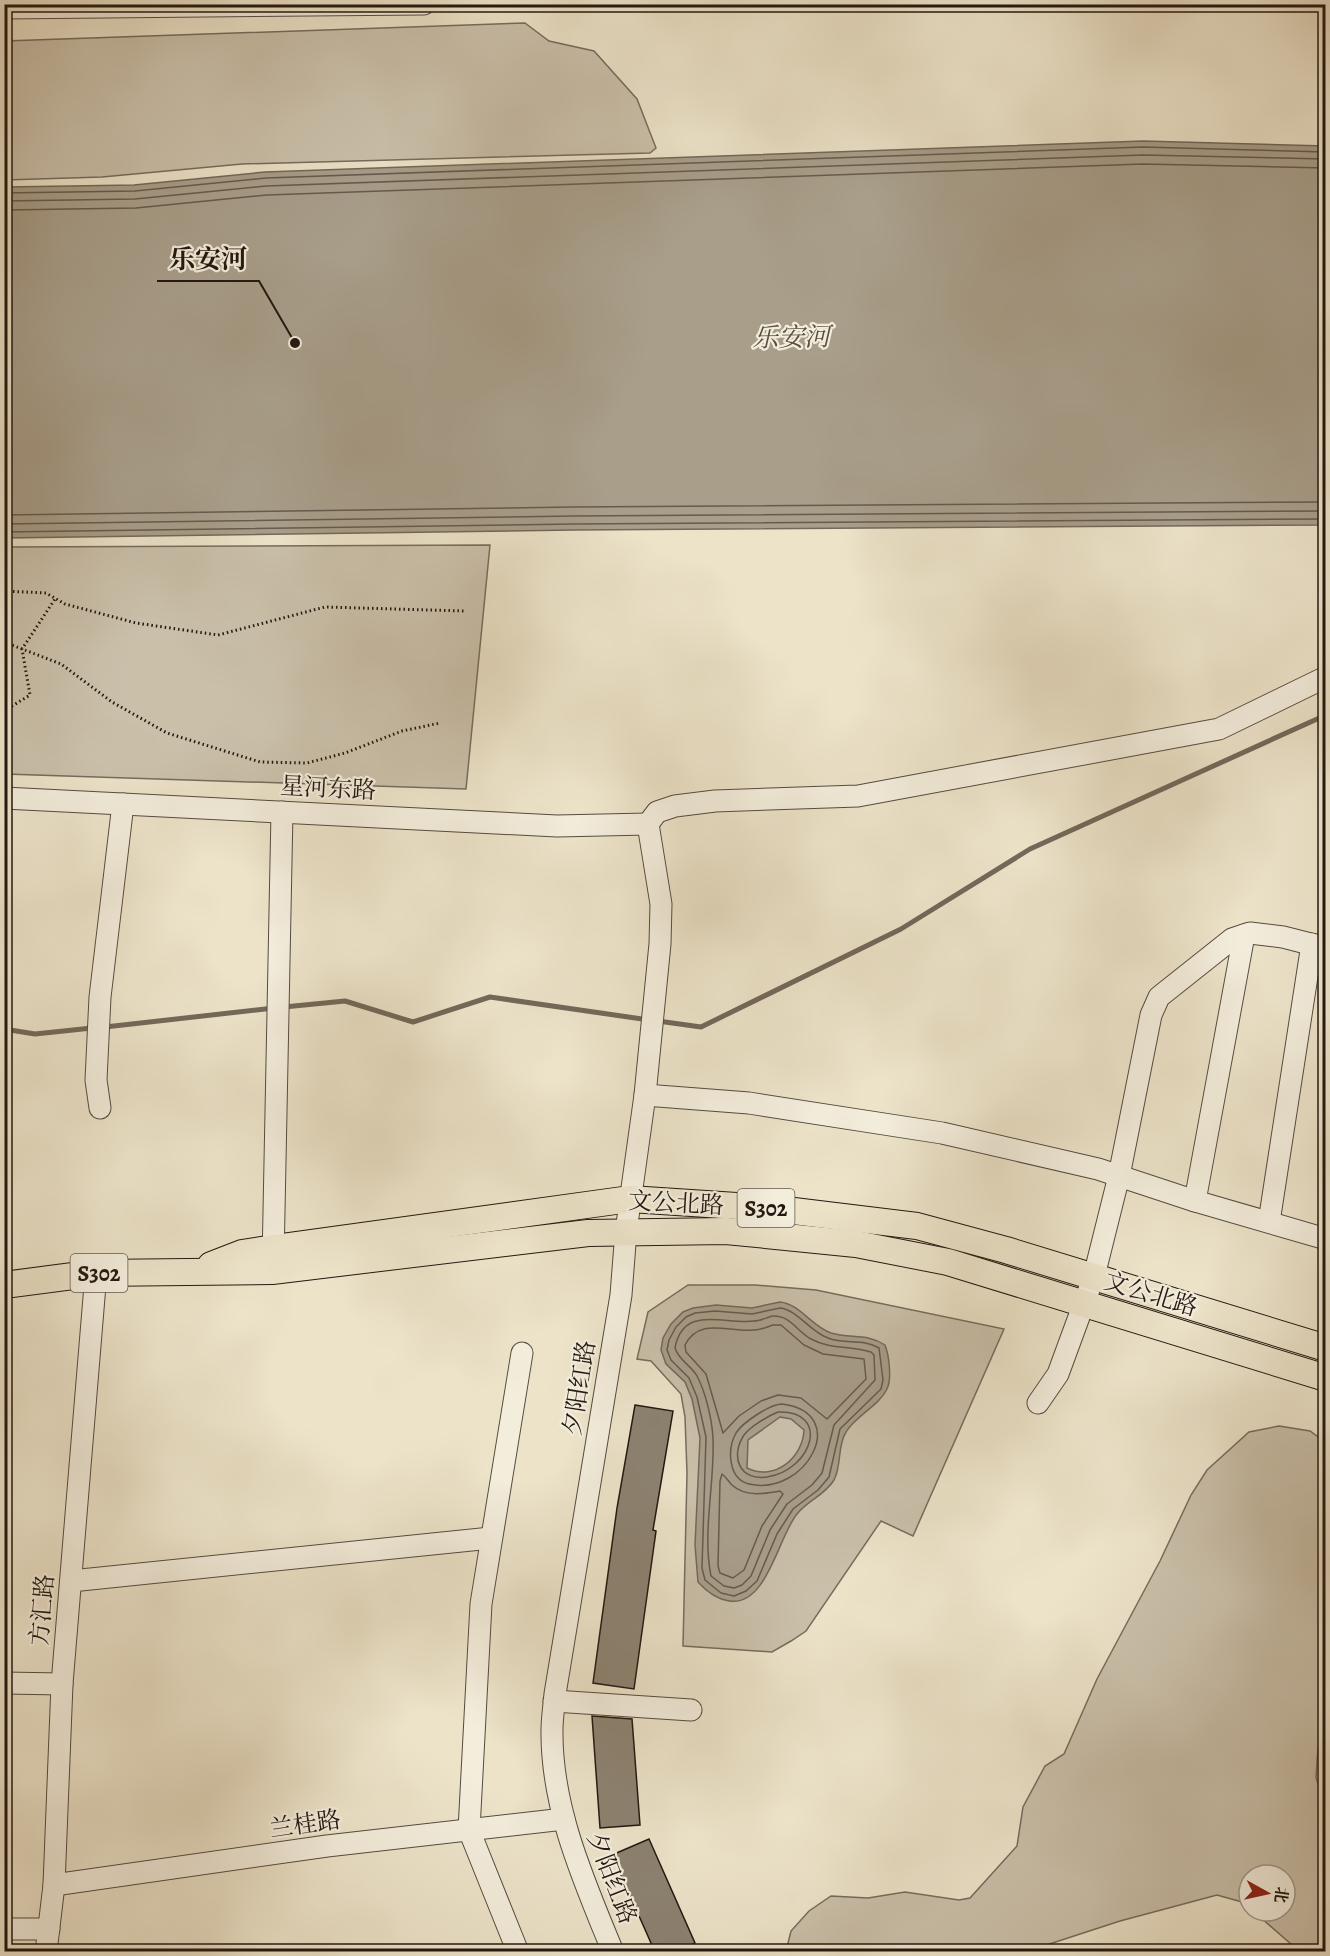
<svg xmlns="http://www.w3.org/2000/svg" width="1330" height="1956" viewBox="0 0 1330 1956" font-family="Alegreya,'Noto Serif SC',serif">
	<style>
		.green { fill: #cac0aa; stroke: #766c5e; stroke-width: 1.5 }
		.water { fill: #a89e8a; stroke: #73685a; stroke-width: 1.5; fill-rule: evenodd }
		.lines { fill: none; stroke-linecap: round; stroke-linejoin: round }
		.shore { stroke: #665b4e; stroke-width: 1.5 }
		.stream { stroke: #73685a; stroke-width: 5 }
		.building { fill: #8c8271; stroke: #231811; stroke-width: 1.5 }
		.minor-casing { stroke: #554b3f; stroke-width: 23 }
		.major-casing { stroke: #231811; stroke-width: 28 }
		.path { stroke: #231811; stroke-width: 3; stroke-dasharray: 1.5 3; stroke-linecap: butt }
		.minor { stroke: #f3eddc; stroke-width: 21 }
		.major { stroke: #ece3c9; stroke-width: 26 }
		.labels { text-anchor: middle; stroke-width: 4.5; stroke-linejoin: round; paint-order: stroke }
		.shield { fill: #f3eddc; stroke: #61584e; stroke-width: 1.5 }
		.shield-label { font-size: 22px; font-weight: bold; fill: #231811 }
		.street-label { font-size: 24px; fill: #231811; stroke: #f3eddc }
		.water-label { font-size: 26px; font-style: italic; fill: #584e41; stroke: #f3eddc }
		.leader { fill: none; stroke: #231811; stroke-width: 2 }
		.callout-dot { fill: #231811; stroke: #f3eddc; stroke-width: 2 }
		.callout-label { font-size: 26px; text-anchor: middle; font-weight: bold; fill: #231811; stroke: #f3eddc; stroke-width: 4.5; stroke-linejoin: round; paint-order: stroke }
	</style>
	<rect width="100%" height="100%" fill="#ece3c9"/>
	<filter id="stains"><feTurbulence type="fractalNoise" baseFrequency=".00333" numOctaves="4"/><feColorMatrix values="0 0 0 0 .2 0 0 0 0 .09 0 0 0 0 .02 0 0 0 .5 -.17"/></filter>
	<radialGradient id="worn" r=".72"><stop offset=".6" stop-color="#630" stop-opacity="0"/><stop offset="1" stop-color="#630" stop-opacity=".3"/></radialGradient>
	<g class="green">
		<polygon points="525,23 549,41 594,51 637,99 656,148 650,153 242,164 102,177 5,180 5,41"/>
		<polygon points="490,545 466,789 5,774 5,547"/>
		<polygon points="688,1285 755,1285 816,1290 1004,1329 913,1536 881,1521 806,1631 791,1641 772,1652 683,1646 687,1473 685,1417 681,1394 651,1361 637,1359 648,1312"/>
		<polygon points="1279,1426 1310,1431 1325,1442 1326,1728 1318,1747 1316,1778 1325,1804 1325,1951 1299,1951 1253,1911 1285,1911 1285,1875 1249,1875 1249,1908 1242,1902 1217,1895 1120,1921 1028,1951 786,1951 791,1931 809,1911 831,1896 868,1898 905,1892 959,1900 970,1898 1017,1846 1023,1807 1045,1766 1064,1754 1097,1679 1160,1561 1191,1495 1207,1470 1249,1432"/>
	</g>
	<g class="water">
		<polygon points="1143,141 1325,146 1325,525 573,530 5,538 5,187 134,185 265,172"/>
		<path d="M780,1302C800,1304 811,1326 831,1333C850,1339 867,1333 885,1345C889,1355 892,1379 887,1389C879,1406 855,1416 846,1432C837,1446 842,1465 834,1480C825,1495 807,1501 797,1514C778,1537 767,1607 729,1601C716,1599 707,1592 698,1582L695,1545L700,1438L692,1399L685,1382L666,1364L661,1350L663,1338L671,1324L683,1312L693,1308L716,1305L752,1308ZM780,1417L791,1419L804,1430C803,1457 775,1482 747,1468L748,1440Z"/>
	</g>
	<g class="lines">
		<g class="shore">
			<polyline points="4,193 135,191 266,178 1143,147 1326,152"/>
			<polyline points="4,201 135,199 266,186 1143,155 1326,159"/>
			<polyline points="4,210 136,208 267,195 1143,164 1326,168"/>
			<polyline points="4,515 573,507 1326,502"/>
			<polyline points="4,524 573,516 1326,511"/>
			<polyline points="4,532 573,524 1326,519"/>
			<path d="M780,1308C798,1310 810,1332 828,1338C845,1345 863,1338 879,1348L883,1380L881,1389L840,1429L829,1477L818,1490L793,1509L777,1534L757,1581L746,1591L734,1596L721,1593L705,1580L702,1568L706,1437L697,1397L689,1378L671,1360L667,1350L669,1340L676,1327L686,1317L695,1313L715,1311L752,1314Z"/>
			<path d="M772,1316C791,1315 796,1331 811,1339C831,1350 851,1345 871,1352L874,1355L875,1380L834,1425L822,1473L812,1485L787,1504L770,1530L751,1576L742,1585L734,1588L724,1586L711,1576C702,1531 715,1484 713,1438C712,1420 706,1393 697,1376C691,1365 679,1361 675,1348C683,1304 725,1325 754,1321C760,1321 766,1318 772,1316Z"/>
			<path d="M773,1325H781L804,1345L823,1354L864,1359L866,1379L827,1419L801,1398L778,1395L761,1401L739,1416L723,1433L706,1374L686,1352L685,1345C700,1316 729,1333 754,1330C761,1330 767,1327 773,1325Z"/>
			<path d="M782,1404C852,1413 806,1497 749,1484C728,1479 727,1449 736,1433C742,1423 770,1404 782,1404Z"/>
			<path d="M778,1412C830,1410 814,1469 767,1477C739,1481 730,1456 744,1435C751,1426 768,1416 778,1412Z"/>
			<path d="M722,1474C726,1477 728,1481 732,1485C745,1497 764,1494 780,1491L783,1494L762,1526L744,1570L733,1578L720,1573L718,1566L720,1481Z"/>
		</g>
		<g class="stream">
			<polyline points="284,1007 345,1001 413,1022 490,997 649,1020"/>
			<polyline points="658,1021 701,1027 901,929 1030,849 1326,715"/>
			<polyline points="105,1027 274,1008"/>
			<polyline points="4,1029 35,1034 92,1028"/>
		</g>
	</g>
	<g class="building">
		<polygon points="635,1405 673,1411 653,1530 656,1531 634,1689 593,1683 617,1508"/>
		<polygon points="592,1716 632,1719 640,1825 600,1828"/>
		<polygon points="649,1839 695,1943 677,1952 655,1952 612,1855"/>
	</g>
	<g class="lines">
		<g class="minor-casing">
			<g id="minor">
				<polyline points="4,8 424,4"/>
				<polyline points="4,798 557,826 648,824"/>
				<polyline points="648,824 657,812 675,806 715,801 858,796 1219,729 1326,677"/>
				<polyline points="645,1095 749,1103 942,1133 1098,1169 1195,1201 1326,1239"/>
				<polyline points="100,1108 96,1080 100,997 123,804"/>
				<polyline points="1195,1201 1244,935"/>
				<polyline points="1269,1222 1312,944"/>
				<polyline points="273,1262 282,812"/>
				<polyline points="1038,1403 1058,1374 1094,1276 1119,1176 1151,1015 1159,997 1232,939 1250,933 1283,937 1326,948"/>
				<polyline points="71,1581 491,1538"/>
				<polyline points="4,1683 62,1684"/>
				<polyline points="554,1701 691,1710"/>
				<polyline points="54,1885 327,1846 564,1819"/>
				<polyline points="4,1929 49,1929"/>
				<polyline points="46,1952 54,1885 62,1684 96,1273"/>
				<polyline points="518,1952 469,1830 481,1604 522,1353"/>
				<path d="M613,1952C584,1881 551,1808 552,1730C552,1718 554,1706 555,1694L621,1295L626,1231L645,1095L660,944L661,904L648,824"/>
			</g>
		</g>
		<g class="major-casing">
			<g id="major">
				<polyline points="211,1265 242,1253 274,1248 630,1199 769,1208 917,1226 1006,1250 1326,1348"/>
				<polyline points="4,1285 96,1273 272,1271 588,1233 726,1231 856,1244 948,1262 1326,1378"/>
			</g>
		</g>
		<g class="path">
			<polyline points="4,591 46,593 65,604 136,623 218,635 325,607 464,611"/>
			<polyline points="4,642 61,664 112,702 167,733 260,762 307,763 345,753 402,731 440,723"/>
			<polyline points="4,711 30,695 22,649 55,599"/>
		</g>
		<use href="#minor" class="minor"/>
		<use href="#major" class="major"/>
	</g>
	<g class="labels">
		<g class="shield">
			<rect x="737.5" y="1189" width="57" height="38" rx="4.5"/>
			<rect x="70.5" y="1254" width="57" height="38" rx="4.5"/>
		</g>
		<g class="shield-label">
			<text x="766" y="1216">S302</text>
			<text x="99" y="1281">S302</text>
		</g>
		<g class="street-label">
			<text transform="translate(328 788) rotate(3)" y="8">星河东路</text>
			<text transform="translate(676 1203) rotate(3)" y="8">文公北路</text>
			<text transform="translate(1151 1294) rotate(17)" y="8">文公北路</text>
			<text transform="translate(579 1388) rotate(-81)" y="8">夕阳红路</text>
			<text transform="translate(42 1610) rotate(-85)" y="8">方汇路</text>
			<text transform="translate(305 1824) rotate(-8)" y="8">兰桂路</text>
			<text transform="translate(612 1878) rotate(69)" y="8">夕阳红路</text>
		</g>
		<g class="water-label">
			<text transform="translate(791 337) rotate(-1)" y="9">乐安河</text>
		</g>
	</g>
	<path class="leader" d="M295 343L259 281H157"/>
	<circle class="callout-dot" cx="295" cy="343" r="6"/>
	<g class="callout-label">
		<text x="208" y="268">乐安河</text>
	</g>
	<rect width="1330" height="1956" fill="none" stroke="#ece3c9" stroke-width="24"/>
	<rect x="6" y="6" width="1318" height="1944" fill="none" stroke="#231811" stroke-width="3"/>
	<rect x="12" y="12" width="1306" height="1932" fill="none" stroke="#231811" stroke-width="1.5"/>
	<g transform="translate(1267 1893) rotate(98)"><circle r="28" fill="#f3eddc" stroke="#a0988b" stroke-width="1.5"/>
	<path d="M0-4.5L10 22L0 15L-10 22Z" fill="#8f2418"/>
	<text y="-9" font-size="16" font-weight="bold" text-anchor="middle" fill="#231811">北</text>
	</g>
	<rect width="100%" height="100%" filter="url(#stains)"/>
	<rect width="100%" height="100%" fill="url(#worn)"/>
</svg>
